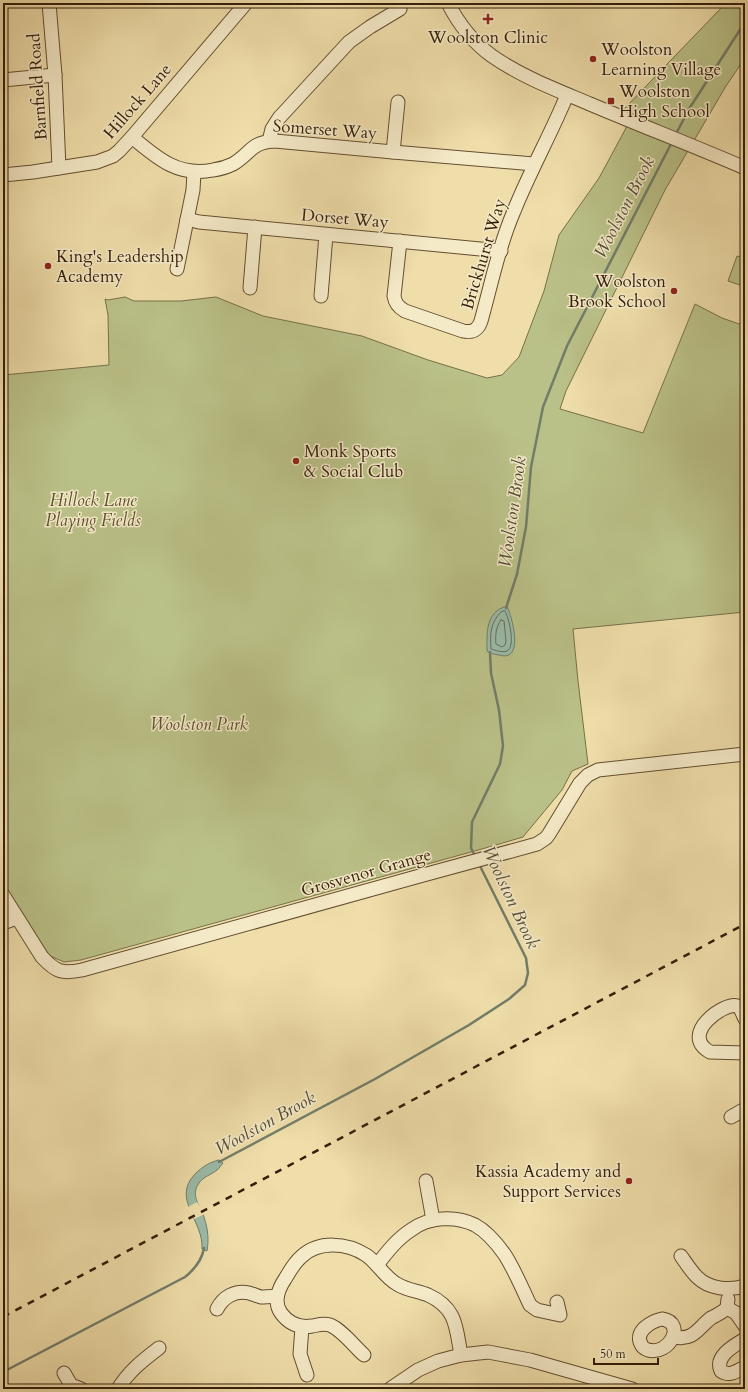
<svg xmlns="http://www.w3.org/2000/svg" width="748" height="1392" viewBox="0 0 748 1392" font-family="Cardo,serif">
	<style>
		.green { fill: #bac188; stroke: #787048 }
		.water { fill: #9abcaa; stroke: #727d6a }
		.pier { fill: #efdeaa }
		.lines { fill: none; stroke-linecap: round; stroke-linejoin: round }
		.shore { stroke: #686d5a; stroke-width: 1 }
		.stream { stroke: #727d6a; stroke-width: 2.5 }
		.minor-casing { stroke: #644e31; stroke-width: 15 }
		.minor { stroke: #f5eac8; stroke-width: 13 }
		.rail { stroke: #351e09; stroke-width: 2.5; stroke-dasharray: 7 7; stroke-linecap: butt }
		.poi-dot { fill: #8f2418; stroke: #f5eac8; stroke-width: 1.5 }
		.labels { text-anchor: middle; stroke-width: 3; stroke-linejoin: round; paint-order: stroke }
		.poi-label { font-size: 17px; fill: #351e09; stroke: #f5eac8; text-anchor: start }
		.street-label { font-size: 17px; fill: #351e09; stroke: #f5eac8 }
		.park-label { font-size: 17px; font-style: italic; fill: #5d4f2f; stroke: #f5eac8 }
		.water-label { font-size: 18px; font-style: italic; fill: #534d39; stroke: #f5eac8 }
	</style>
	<rect width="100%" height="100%" fill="#efdeaa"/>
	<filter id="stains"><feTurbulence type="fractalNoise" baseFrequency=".005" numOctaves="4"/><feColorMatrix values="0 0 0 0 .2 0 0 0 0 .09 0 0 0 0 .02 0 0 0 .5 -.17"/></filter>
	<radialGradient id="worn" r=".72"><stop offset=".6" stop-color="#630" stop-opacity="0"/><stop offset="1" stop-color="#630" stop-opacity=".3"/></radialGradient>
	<g class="green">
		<polygon points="724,3 745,3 745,58 726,86 665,190 566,391 560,409 643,433 695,304 722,318 745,326 745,612 573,629 578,681 588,764 572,771 562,790 523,837 489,847 81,960 64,962 48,955 3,890 3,375 109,365 108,315 105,299 108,300 125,297 134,301 181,301 216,297 263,316 362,336 428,360 487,378 502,375 519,357 544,291 559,235 599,178 626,128 625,108 723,6"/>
		<polygon points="737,256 745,258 745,281 743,286 728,281"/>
	</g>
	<g class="water">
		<path d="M507,606C512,617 525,663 499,655C494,654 491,654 487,651C487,633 485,612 507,606Z"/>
		<path d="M219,1160L223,1163C221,1165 219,1169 217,1170C211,1175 204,1176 199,1183C190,1196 200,1205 204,1217C208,1229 209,1240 207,1251L202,1249C204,1221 171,1199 195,1174C202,1167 210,1162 219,1160Z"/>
	</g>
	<polygon class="pier" points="197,1202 205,1214 194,1219 186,1208"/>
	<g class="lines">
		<g class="shore">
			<path d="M505,611C509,618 516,647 507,651C502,653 495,650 491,649C490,634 490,623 501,612Z"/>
			<path d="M501,620L504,621L506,641L505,645L502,647L496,644C495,636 496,626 501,620Z"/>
		</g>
		<g class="stream">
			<polyline points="676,134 689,109 745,22"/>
			<polyline points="506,608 517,574 526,527 531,467 543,407 567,346 672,142"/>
			<polyline points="475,856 471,848 472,822 500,764 503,746 499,710 491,673 490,652"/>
			<polyline points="219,1162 375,1079 469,1025 509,999 525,985 528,973 526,958 479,864"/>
			<path d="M3,1372L185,1277C195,1269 202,1260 204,1248"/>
		</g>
		<g class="minor-casing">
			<g id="minor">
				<polyline points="49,3 55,75 59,168"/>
				<path d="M448,3C458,23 474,43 492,56C522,77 557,90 590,104C642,126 694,146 745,168"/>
				<polyline points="3,80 55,75"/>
				<path d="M132,137C157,158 178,177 213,170C220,169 227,167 233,164C251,153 251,142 275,141L393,152L534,164"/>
				<polyline points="269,141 272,129 279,118 349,42 370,27 400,9"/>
				<polyline points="393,152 398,102"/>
				<polyline points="3,175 33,172 97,162 113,156 119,151 132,137 246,3"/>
				<polyline points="187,219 199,222 501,251"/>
				<path d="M400,241L394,296C395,303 398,307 405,311L463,331C472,333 478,330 481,321C491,285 499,246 514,211C530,171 551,134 567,95"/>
				<polyline points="177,269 193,190 194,172"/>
				<polyline points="250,288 255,227"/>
				<polyline points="321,296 326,235"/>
				<path d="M3,895L42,957C56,972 62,974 82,970L416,877L537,844L546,838L549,834L580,783L588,775L598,770L745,754"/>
				<polyline points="3,923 17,918"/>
				<path d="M745,1019C743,1015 741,1008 737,1006C726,1001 678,1034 710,1052L745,1053"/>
				<polyline points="731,1117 745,1109"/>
				<polyline points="426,1181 433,1220"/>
				<path d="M681,1256C686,1263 691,1271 697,1277C709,1289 729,1291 745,1286"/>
				<path d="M377,1265C387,1252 397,1239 411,1230C428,1217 455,1215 475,1225C486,1231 498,1245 505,1255C515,1271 522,1288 530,1305L537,1310L560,1315L557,1302"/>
				<polyline points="728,1299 727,1308 736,1313 745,1326"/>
				<path d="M217,1309C223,1297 235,1290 249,1293C253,1294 257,1296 261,1297C267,1297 272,1296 277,1297"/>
				<path d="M662,1319C687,1323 669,1356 648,1350C645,1349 642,1347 641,1344C634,1331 652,1321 662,1319Z"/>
				<polyline points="302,1327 300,1354 307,1375"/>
				<path d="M674,1337C694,1341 698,1328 711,1318C717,1315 723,1312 727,1308"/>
				<path d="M745,1339C735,1345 714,1356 721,1371C730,1377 736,1371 745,1367"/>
				<path d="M364,1355C354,1346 342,1330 330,1325C323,1323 318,1325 312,1326C299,1328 289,1324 281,1313C273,1302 279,1288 285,1279C290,1271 294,1263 301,1257C319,1240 347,1243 366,1255C378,1263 384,1277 397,1284C406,1290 418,1291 428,1295C457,1308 456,1328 461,1355"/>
				<polyline points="64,1373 71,1385 81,1389"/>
				<path d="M118,1389C128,1372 143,1360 159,1348"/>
				<polyline points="390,1389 418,1370 438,1361 461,1355 488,1352 530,1360 632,1389"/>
			</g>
		</g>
		<use href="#minor" class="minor"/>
		<polyline class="rail" points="3,1317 745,924"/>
	</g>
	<g class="poi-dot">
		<path d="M486 13h4v4h4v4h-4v4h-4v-4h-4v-4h4z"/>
		<circle cx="593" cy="59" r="4"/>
		<rect x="607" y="97" width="8" height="8" rx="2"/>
		<circle cx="48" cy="266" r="4"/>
		<circle cx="674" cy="291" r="4"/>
		<circle cx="296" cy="461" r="4"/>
		<circle cx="629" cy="1181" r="4"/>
	</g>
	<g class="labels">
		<g class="poi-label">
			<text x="488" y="43" text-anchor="middle">Woolston Clinic</text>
			<text x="601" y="55">Woolston<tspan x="601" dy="20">Learning Village</tspan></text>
			<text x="619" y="97">Woolston<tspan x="619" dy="20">High School</tspan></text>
			<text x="56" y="262">King's Leadership<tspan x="56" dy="20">Academy</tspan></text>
			<text x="666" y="287" text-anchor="end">Woolston<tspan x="666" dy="20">Brook School</tspan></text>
			<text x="304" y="457">Monk Sports<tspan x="304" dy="20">&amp; Social Club</tspan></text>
			<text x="621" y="1177" text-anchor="end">Kassia Academy and<tspan x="621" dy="20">Support Services</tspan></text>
		</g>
		<g class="street-label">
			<text transform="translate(37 87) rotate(-94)" y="6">Barnfield Road</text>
			<text transform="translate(137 101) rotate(-49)" y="6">Hillock Lane</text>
			<text transform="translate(325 129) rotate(4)" y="6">Somerset Way</text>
			<text transform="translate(345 218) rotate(5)" y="6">Dorset Way</text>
			<text transform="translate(483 254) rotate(-73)" y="6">Brickhurst Way</text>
			<text transform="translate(366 872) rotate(-16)" y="6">Grosvenor Grange</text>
		</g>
		<g class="park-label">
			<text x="93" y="506">Hillock Lane<tspan x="93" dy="20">Playing Fields</tspan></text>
			<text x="199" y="730">Woolston Park</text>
		</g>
		<g class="water-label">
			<text transform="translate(624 207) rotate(-63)" y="6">Woolston Brook</text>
			<text transform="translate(512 512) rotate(-82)" y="6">Woolston Brook</text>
			<text transform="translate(511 897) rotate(65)" y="6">Woolston Brook</text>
			<text transform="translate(265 1123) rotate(-29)" y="6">Woolston Brook</text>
		</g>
	</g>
	<rect width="748" height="1392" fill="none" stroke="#efdeaa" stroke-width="16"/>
	<rect x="4" y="4" width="740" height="1384" fill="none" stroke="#351e09" stroke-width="2"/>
	<rect x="8" y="8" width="732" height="1376" fill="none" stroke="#351e09"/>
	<path d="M594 1358v6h64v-6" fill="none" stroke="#351e09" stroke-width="2"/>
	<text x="600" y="1358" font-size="12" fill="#351e09" stroke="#f5eac8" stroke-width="3" paint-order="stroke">50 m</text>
	<rect width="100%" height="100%" filter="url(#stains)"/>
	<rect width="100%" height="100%" fill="url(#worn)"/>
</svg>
